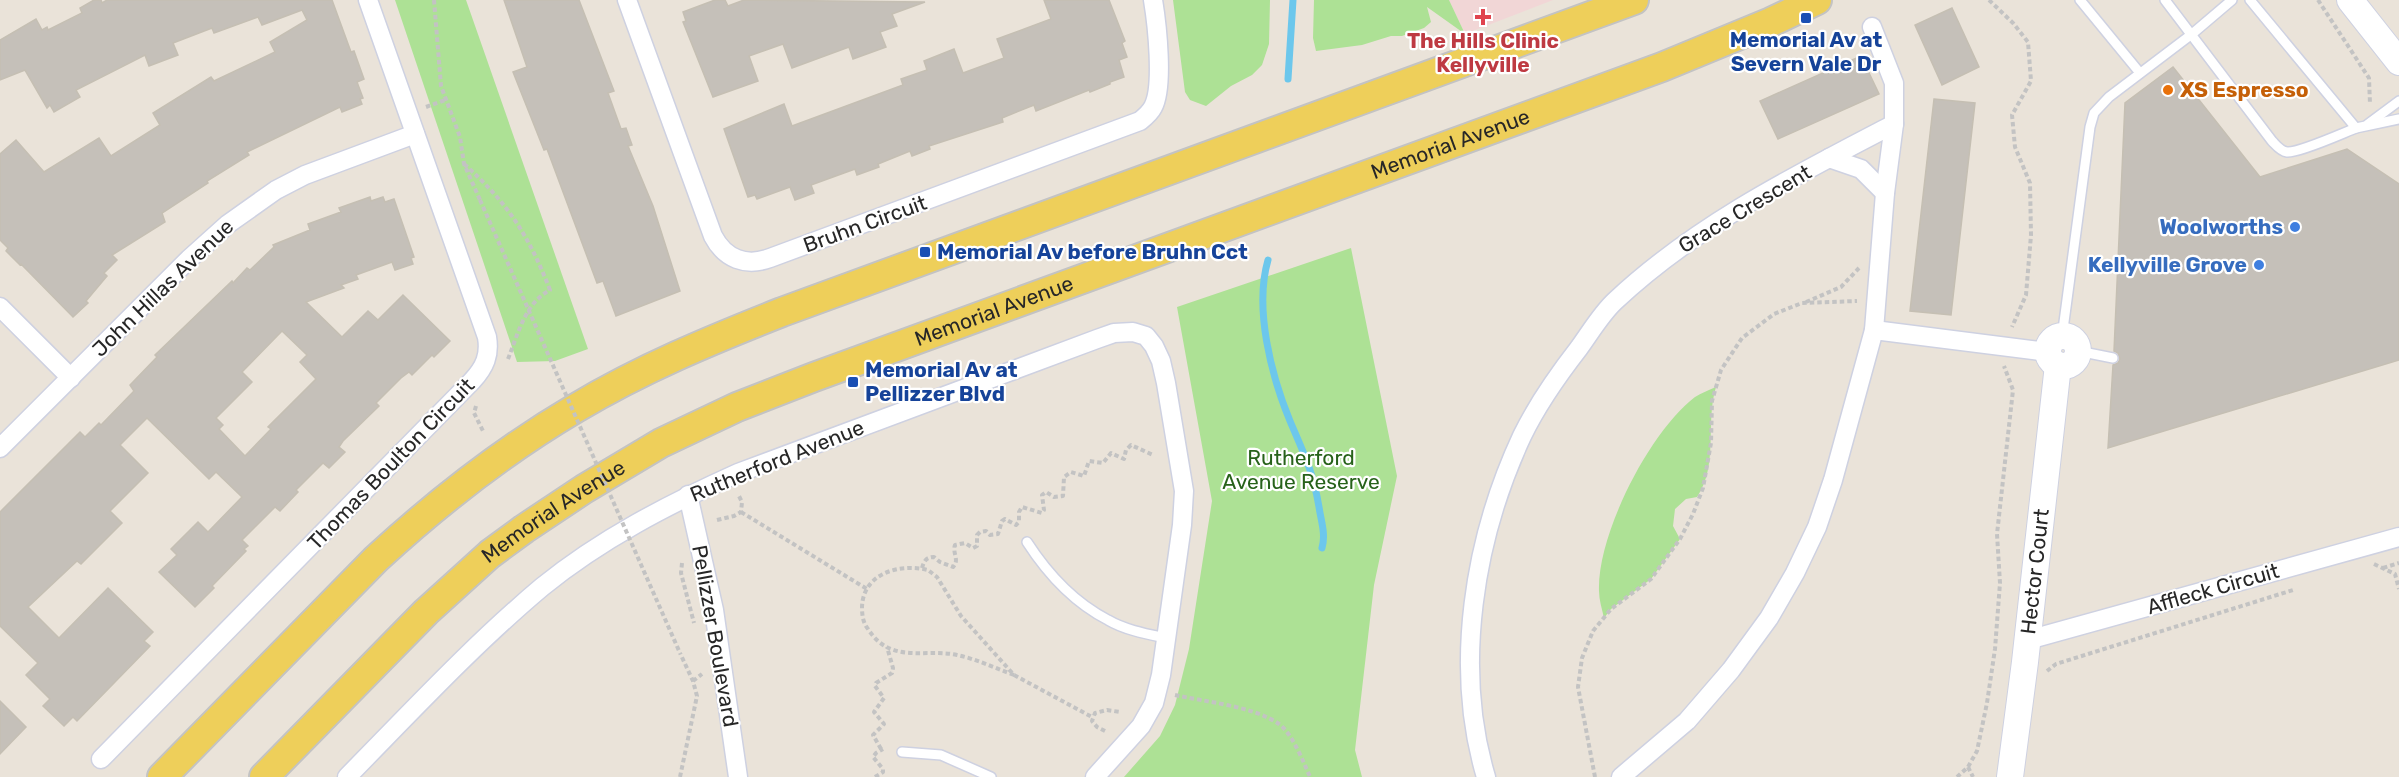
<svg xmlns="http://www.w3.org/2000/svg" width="2399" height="777" viewBox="0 0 2399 777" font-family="Rubik,sans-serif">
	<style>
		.medical { fill: #f1d6d6 }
		.green { fill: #ade195 }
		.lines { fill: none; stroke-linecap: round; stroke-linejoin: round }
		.stream { stroke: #6cc7ec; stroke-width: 7 }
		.building { fill: #c5c0b9; stroke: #c5bfb3; stroke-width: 1.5; fill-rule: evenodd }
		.lane-casing { stroke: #ced1e1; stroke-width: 12 }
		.street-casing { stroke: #ced1e1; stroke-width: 21 }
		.secondary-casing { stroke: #ced1e1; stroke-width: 28 }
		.primary-casing { stroke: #c3c3c3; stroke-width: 32 }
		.path { stroke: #c3c3c3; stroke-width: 4; stroke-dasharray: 4.5 3; stroke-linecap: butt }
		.lane { stroke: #fff; stroke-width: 9 }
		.street { stroke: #fff; stroke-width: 18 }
		.secondary { stroke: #fff; stroke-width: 26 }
		.primary { stroke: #eecf5a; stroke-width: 28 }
		.path-bridge { stroke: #c3c3c3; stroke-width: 4; stroke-dasharray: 4.5 3; stroke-linecap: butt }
		.health-dot { fill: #e0444e; stroke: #fff; stroke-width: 2 }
		.transit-dot { fill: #1a4fb4; stroke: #fff; stroke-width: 2 }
		.food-dot { fill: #e8710a; stroke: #fff; stroke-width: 2 }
		.shop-dot { fill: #3f7fe0; stroke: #fff; stroke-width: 2 }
		.labels { text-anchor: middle; stroke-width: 4.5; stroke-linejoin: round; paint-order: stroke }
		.transit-label { font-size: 21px; font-weight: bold; fill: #164399; stroke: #fff; text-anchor: start }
		.health-label { font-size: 21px; font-weight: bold; fill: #be3a42; stroke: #fff }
		.food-label { font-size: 21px; font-weight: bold; fill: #c56008; stroke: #fff; text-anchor: start }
		.street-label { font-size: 21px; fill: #272727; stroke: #fff }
		.shop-label { font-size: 21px; font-weight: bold; fill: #366cbe; stroke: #fff; text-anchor: end }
		.park-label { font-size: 21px; fill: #27621a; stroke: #fff }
	</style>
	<rect width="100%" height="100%" fill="#eae3d9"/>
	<polygon class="medical" points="1449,0 1553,0 1465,34"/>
	<g class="green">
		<polygon points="395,0 466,0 588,349 555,361 517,362"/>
		<polygon points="1173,0 1270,0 1269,44 1262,65 1252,75 1231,86 1206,106 1190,100 1185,92"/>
		<polygon points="1314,0 1449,0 1465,34 1427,7 1431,22 1424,28 1402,36 1391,36 1362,45 1316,51 1313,38"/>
		<polygon points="1351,248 1397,476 1374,585 1355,750 1362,777 1124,777 1160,736 1175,705 1189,649 1212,501 1177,307"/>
		<path d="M1716,387C1705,422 1719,465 1697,497L1686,499L1675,509L1673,526L1680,539L1651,579L1611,609L1604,618C1602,609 1599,600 1599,591C1597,534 1650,431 1695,397C1701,393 1709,390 1716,387Z"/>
	</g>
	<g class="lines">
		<g class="stream">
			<polyline points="1288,79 1293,0"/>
			<path d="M1268,260C1254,308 1271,375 1290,421C1304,454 1313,471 1319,507C1321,521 1326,534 1322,548"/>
		</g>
	</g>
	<g class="building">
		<polygon points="94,0 101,0 102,3 107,0 332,0 351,52 354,51 364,79 357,82 363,98 360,99 362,104 342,112 340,107 247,152 249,155 207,181 208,183 162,213 165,222 112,255 117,260 104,273 107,276 86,301 88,303 73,317 21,264 20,265 6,251 8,248 0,240 0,154 16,140 44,172 99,138 111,156 160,125 153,113 211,77 214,81 275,52 270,42 307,20 302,10 262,25 258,17 214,33 212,28 173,43 178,55 149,66 145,55 76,90 80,97 54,112 50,105 47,108 25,70 0,80 0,40 36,19 42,30 47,27 48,30 82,13 80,8"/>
		<polygon points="504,0 579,0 614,91 608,93 621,129 626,128 632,145 628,146 653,206 680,291 616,316 603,281 597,283 547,149 544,150 513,72 527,67"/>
		<polygon points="715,0 725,0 728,6 744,0 925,2 892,14 897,26 880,32 886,47 853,59 849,47 792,68 783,44 749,56 758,81 713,97 683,22 686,21 683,12"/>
		<polygon points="1044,0 1109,0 1125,41 1122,43 1127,57 1119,60 1124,77 1110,82 1110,84 1090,92 1089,90 1036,111 1034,105 1002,118 1003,122 929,146 930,149 912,156 910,151 878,164 879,167 857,175 855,169 811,185 814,193 795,200 790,187 757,199 755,195 748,197 724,129 784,104 792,126 903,85 901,79 927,70 924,61 954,49 963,73 1004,58 997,39 1051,19"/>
		<polygon points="1952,8 1979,67 1942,85 1915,25"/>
		<polygon points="1861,56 1879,94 1778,139 1760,101"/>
		<polygon points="2173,67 2260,177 2347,149 2399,184 2399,360 2108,448 2113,365 2118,363 2120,359 2118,353 2114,351 2125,103"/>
		<polygon points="1934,99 1975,103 1951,315 1910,311"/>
		<path d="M370,197L371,201L383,197L385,202L394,199L414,257L411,258L413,264L395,270L392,262L356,275L358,279L341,285L344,288L306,302L342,337L368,311L378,320L403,295L450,341L434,357L432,355L412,375L409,372L401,378L376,403L379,406L343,441L339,447L345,452L329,468L323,463L296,490L298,492L280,511L275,507L242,540L248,546L244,549L246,551L212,586L214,588L195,607L159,572L177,555L171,549L198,522L208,532L242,497L216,472L209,479L147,418L120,445L148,473L110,511L122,523L81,564L77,561L28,607L59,638L108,588L153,632L144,641L150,646L77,721L73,717L64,726L43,706L50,699L26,675L38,663L0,626V512L80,432L85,437L99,423L101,425L134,391L130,385L157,357L155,355L232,281L233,283L247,268L250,270L274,247L273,245L310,230L308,224L341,212L339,208ZM282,331L307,355L300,362L316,379L268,427L271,429L245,456L219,429L223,425L216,418L252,382L242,372Z"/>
		<polygon points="0,701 26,727 0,754"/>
	</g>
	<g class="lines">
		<g class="lane-casing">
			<g id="lane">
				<polyline points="2080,0 2140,73"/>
				<path d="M2165,0L2272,141C2276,145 2280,151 2287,152C2299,153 2343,133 2356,128"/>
				<polyline points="2250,0 2356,128 2399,119"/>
				<polyline points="2368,124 2399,101"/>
				<polyline points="2062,337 2090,127 2094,113 2109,97 2192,34 2232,0"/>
				<polyline points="2078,351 2113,358"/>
				<path d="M1027,542C1047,573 1075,603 1108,620C1125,630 1147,634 1166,638"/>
				<polyline points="902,752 941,755 991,777"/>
			</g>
		</g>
		<g class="street-casing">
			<g id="street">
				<path d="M627,0L713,236C725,259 746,267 770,258L1140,121C1145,117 1150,113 1153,107C1164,87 1157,24 1153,0"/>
				<polyline points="1872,27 1894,83 1894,124 1885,193 1874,330"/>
				<polyline points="1829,158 1861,169 1885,193"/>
				<polyline points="0,307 71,378"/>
				<polyline points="0,448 189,259 228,224 276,190 305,175 415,134"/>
				<polyline points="688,495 714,610 738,777"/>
				<polyline points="2028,640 2399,537"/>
				<path d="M101,759L472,381C485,367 490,355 487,337L368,0"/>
				<path d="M347,777C410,713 473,645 542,587C601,539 669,504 738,473L1097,339L1114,333L1133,332L1146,336L1154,346L1161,361L1166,383L1184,491L1182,525L1161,675L1154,703L1141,726L1095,777"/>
				<path d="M1486,777C1453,667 1474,539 1522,436C1537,405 1558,375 1579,348C1590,333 1601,314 1615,301C1696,225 1796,175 1894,124"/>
				<polyline points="1621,777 1687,721 1731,670 1769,618 1795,573 1817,527 1833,480 1874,330 2048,352"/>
			</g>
		</g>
		<g class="secondary-casing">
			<g id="secondary">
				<polyline points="2350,0 2399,62"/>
				<circle cx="2063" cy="351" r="15"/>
				<path id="s1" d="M2010,777L2025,662L2058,365"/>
			</g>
		</g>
		<g class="primary-casing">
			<g id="primary">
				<path d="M162,777L376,559C438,502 503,451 576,408C641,369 711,340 782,312L1634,0"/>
				<path id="s2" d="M264,777L426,612L490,554L524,529L584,489L661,443L737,407L814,377L1662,67L1771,22L1817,0"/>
			</g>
		</g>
		<g class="path">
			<polyline points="434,0 441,86 460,137 464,164 480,200"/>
			<polyline points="1989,0 2013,23 2028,42 2031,81 2012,115 2015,147 2030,183 2031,235 2026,295 2012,327"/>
			<polyline points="2318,0 2369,78 2370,104"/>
			<polyline points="426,107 445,100"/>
			<path d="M464,164C508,203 529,236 550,290C525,303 518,334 508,359"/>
			<polyline points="1806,302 1841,287 1859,268"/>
			<polyline points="476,406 474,413 483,431"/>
			<polyline points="741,512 867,589"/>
			<polyline points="717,520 734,516 741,512 742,502 739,496"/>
			<polyline points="682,563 681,573 694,623"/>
			<polyline points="2374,564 2395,574 2399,589"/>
			<path d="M922,568C924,561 926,557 934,557L940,562L953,567C960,560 952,553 955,545L965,543L973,548L977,546V535L980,532L986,531L990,535L998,534L1002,521L1005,519L1016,525L1019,522V512L1022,507L1042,513L1044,510L1042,495L1046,492L1054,497L1063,496L1064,477L1071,472L1084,476L1089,461L1103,463L1111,453L1124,459L1126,450L1131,445L1153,455"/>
			<polyline points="2383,568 2399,563"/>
			<polyline points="2047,671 2056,664 2293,590"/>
			<path d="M1014,675C995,668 976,659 957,655C925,648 891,665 868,629C863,623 862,615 862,607C863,573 900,563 928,570L937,577L961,616L1014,675L1092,717"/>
			<polyline points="693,681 702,674"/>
			<path d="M1175,695C1206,702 1253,706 1279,724C1292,733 1304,763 1310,777"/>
			<polyline points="1105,731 1097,727 1092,721 1095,713 1107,710 1120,712"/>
			<polyline points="881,749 873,735 884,724 874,712 884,698 875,686 876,683 892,673 893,668 887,647"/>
			<polyline points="1968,767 1973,777"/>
			<polyline points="680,777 697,696 693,681 680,653"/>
			<polyline points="875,777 883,772 883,769 873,757 876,753 883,749"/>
			<polyline points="1595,777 1578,687 1582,658 1593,631 1611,609 1651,579 1680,539 1693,514 1703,488 1711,443 1712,401 1721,370 1742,338 1774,314 1802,303 1857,301"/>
			<polyline points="1957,777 1968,767 1977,751 1987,703 1995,649 2000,583 1997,534 2013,390 2004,366"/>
		</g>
		<use href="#lane" class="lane"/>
		<use href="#street" class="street"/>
		<use href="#secondary" class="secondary"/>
		<use href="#primary" class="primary"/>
		<polyline class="path-bridge" points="480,200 680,653"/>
	</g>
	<path class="health-dot" d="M1480 8h6v6h6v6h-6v6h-6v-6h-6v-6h6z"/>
	<g class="transit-dot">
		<rect x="1800" y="12" width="12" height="12" rx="3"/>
		<rect x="919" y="246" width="12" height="12" rx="3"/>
		<rect x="847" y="376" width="12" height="12" rx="3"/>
	</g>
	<circle class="food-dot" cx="2168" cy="90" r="6"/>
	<g class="shop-dot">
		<circle cx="2295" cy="227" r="6"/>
		<circle cx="2259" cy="265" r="6"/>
	</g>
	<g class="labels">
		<g class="transit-label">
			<text x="1806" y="47" text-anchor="middle">Memorial Av at<tspan x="1806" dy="24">Severn Vale Dr</tspan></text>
			<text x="937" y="259">Memorial Av before Bruhn Cct</text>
			<text x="865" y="377">Memorial Av at<tspan x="865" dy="24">Pellizzer Blvd</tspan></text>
		</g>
		<g class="health-label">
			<text x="1483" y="48">The Hills Clinic<tspan x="1483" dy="24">Kellyville</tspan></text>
		</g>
		<g class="food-label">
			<text x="2180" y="97">XS Espresso</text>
		</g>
		<g class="street-label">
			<text dy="7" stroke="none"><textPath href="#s2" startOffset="1366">Memorial Avenue</textPath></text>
			<text transform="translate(1745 209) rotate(-31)" y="7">Grace Crescent</text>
			<text transform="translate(865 224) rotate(-20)" y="7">Bruhn Circuit</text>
			<text transform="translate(163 288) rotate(-44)" y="7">John Hillas Avenue</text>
			<text dy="7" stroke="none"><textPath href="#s2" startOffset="880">Memorial Avenue</textPath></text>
			<text transform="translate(777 461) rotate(-22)" y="7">Rutherford Avenue</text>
			<text transform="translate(391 464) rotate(-46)" y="7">Thomas Boulton Circuit</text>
			<text dy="7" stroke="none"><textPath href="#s2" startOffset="394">Memorial Avenue</textPath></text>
			<text dy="7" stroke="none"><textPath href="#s1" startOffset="207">Hector Court</textPath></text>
			<text transform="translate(2213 589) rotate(-16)" y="7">Affleck Circuit</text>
			<text transform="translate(715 636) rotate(80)" y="7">Pellizzer Boulevard</text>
		</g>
		<g class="shop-label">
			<text x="2283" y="234">Woolworths</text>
			<text x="2247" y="272">Kellyville Grove</text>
		</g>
		<g class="park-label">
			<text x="1301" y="465">Rutherford<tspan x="1301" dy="24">Avenue Reserve</tspan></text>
		</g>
	</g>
</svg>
